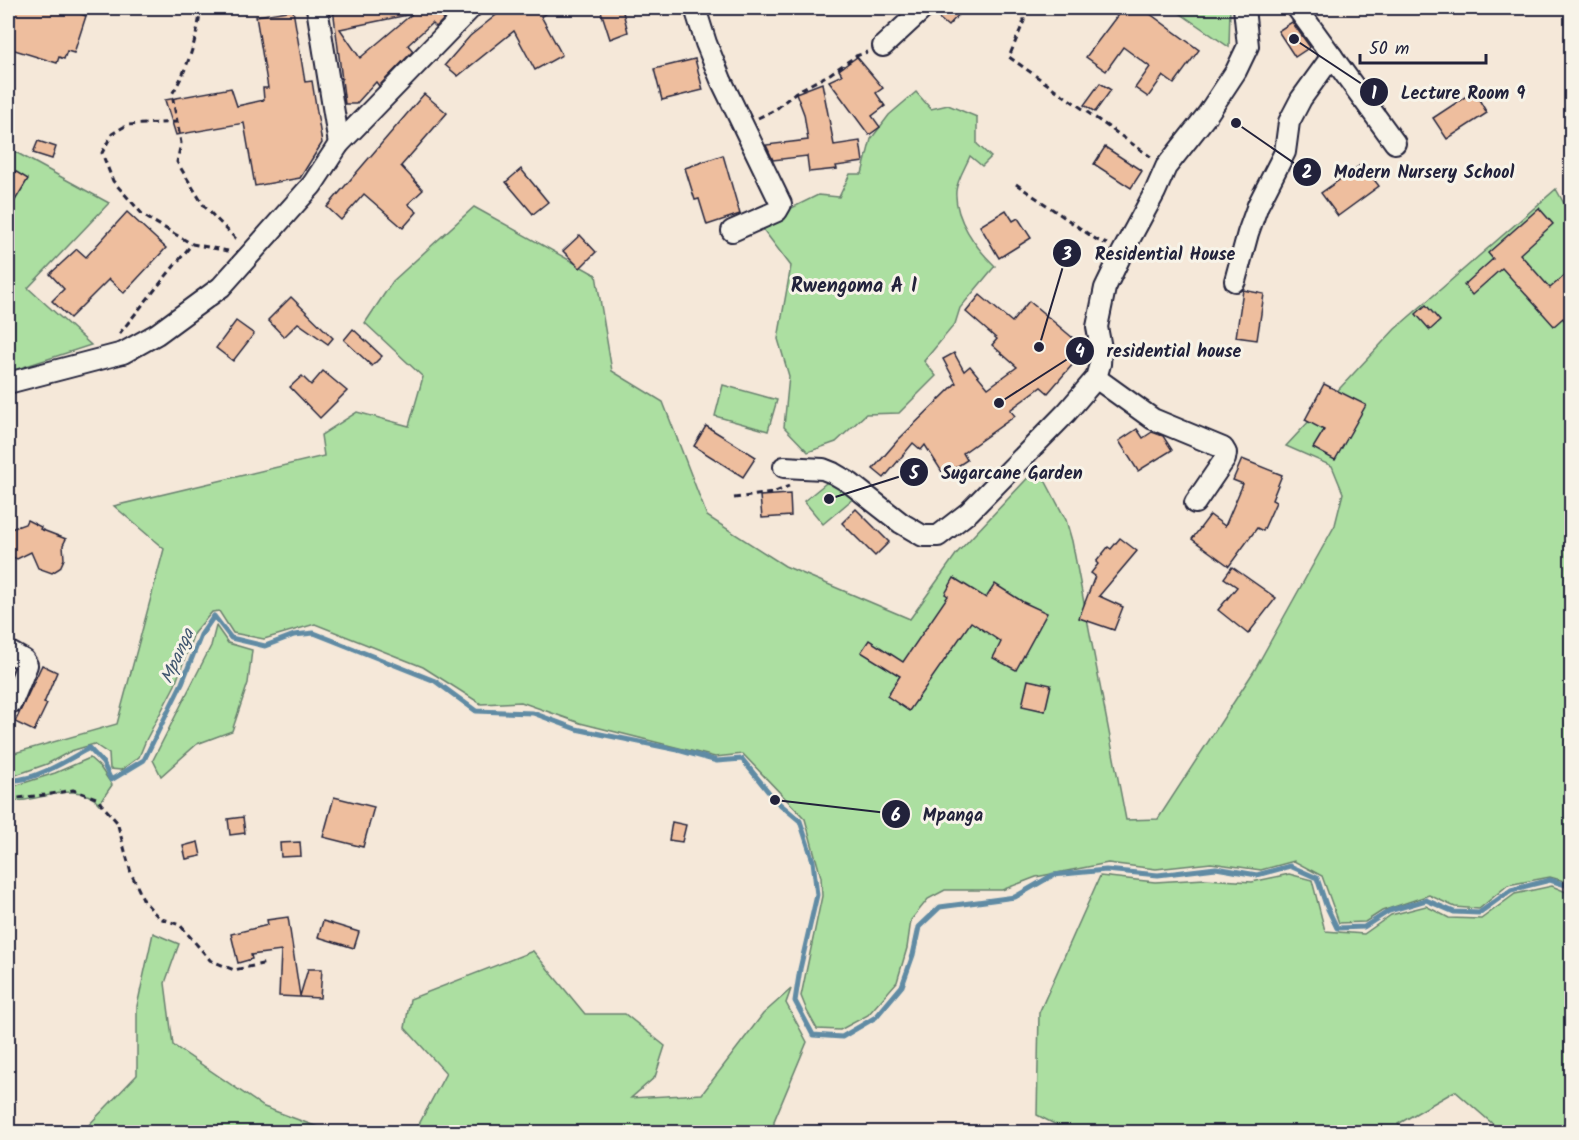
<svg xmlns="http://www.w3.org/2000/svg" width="1579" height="1140" viewBox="0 0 1579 1140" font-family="Kalam,sans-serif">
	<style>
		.green { fill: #acdfa1; stroke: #67806e; stroke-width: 1.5 }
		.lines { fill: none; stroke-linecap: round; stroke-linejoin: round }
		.stream { stroke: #608ba4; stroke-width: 5 }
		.building { fill: #eebe9e; stroke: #22223b; stroke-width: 1.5; fill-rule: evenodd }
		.minor-casing { stroke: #22223b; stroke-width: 24 }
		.path { stroke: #22223b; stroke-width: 3; stroke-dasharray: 6 4.5; stroke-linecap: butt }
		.minor { stroke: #f7f3e8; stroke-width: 20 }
		.labels { text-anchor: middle; stroke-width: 6; stroke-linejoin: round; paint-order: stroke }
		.water-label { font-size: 18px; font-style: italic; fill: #415770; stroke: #f7f3e8 }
		.quarter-label { font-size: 20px; font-weight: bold; fill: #22223b; stroke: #f7f3e8 }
		.leader { fill: none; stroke: #22223b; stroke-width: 2 }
		.callout-dot { fill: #22223b; stroke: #f7f3e8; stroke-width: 2 }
		.mark-label { font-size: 18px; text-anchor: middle; font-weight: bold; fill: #fff }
		.callout-label { font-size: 18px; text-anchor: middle; font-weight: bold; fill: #22223b; stroke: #f7f3e8; stroke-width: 6; stroke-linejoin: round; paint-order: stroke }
	</style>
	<rect width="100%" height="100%" fill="#f5e8d9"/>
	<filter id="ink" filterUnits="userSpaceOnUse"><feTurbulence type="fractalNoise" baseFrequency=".0167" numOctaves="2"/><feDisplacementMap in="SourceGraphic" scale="12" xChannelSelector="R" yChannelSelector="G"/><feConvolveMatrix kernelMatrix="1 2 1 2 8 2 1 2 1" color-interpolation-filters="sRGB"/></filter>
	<g filter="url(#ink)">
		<g class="green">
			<polygon points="1172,8 1230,8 1229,47 1178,12"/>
			<path d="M916,92L931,109L948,105L977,117V144L991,157L982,166L970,156C966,166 957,180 956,191C954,218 976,248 995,266L960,308L955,324L924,361L936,376L899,413L866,414L836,442L808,452L784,427L789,376L778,339L791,266L759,224L818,195L839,197L850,174H862L871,139L889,115Z"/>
			<polygon points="8,148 109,203 28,288 91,345 8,372"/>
			<polygon points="1556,189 1571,216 1571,883 1550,877 1508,885 1479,909 1455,907 1429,895 1382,911 1365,922 1339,923 1322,876 1294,861 1261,870 1211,863 1156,869 1108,863 1036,877 1002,890 945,890 928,899 911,920 907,948 897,982 868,1015 840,1030 817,1029 807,1011 801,996 822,896 821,877 805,819 743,754 715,757 580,723 521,702 481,704 423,667 315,624 264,639 233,633 219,611 212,612 194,633 175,685 146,740 139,757 121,770 110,769 109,754 94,744 71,751 47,764 13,776 8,775 8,752 11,754 117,724 164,549 114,506 324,456 321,435 357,412 409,426 423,377 365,323 393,281 474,207 596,275 612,371 663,402 707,516 785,566 910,619 957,553 1038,467 1066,520 1072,541 1126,820 1158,819 1254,671 1335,525 1343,493 1332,466 1286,446 1395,329"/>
			<polygon points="723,385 777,400 768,431 715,416"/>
			<polygon points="836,475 855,497 823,524 804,501"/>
			<polygon points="216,626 228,643 252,650 248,683 232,731 197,744 161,776 153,760 211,646"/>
			<path d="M90,758L100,767L112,785L99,804C76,777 37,805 8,800V788L55,773Z"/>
			<polygon points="1289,874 1312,880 1325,931 1364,934 1391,915 1426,906 1449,918 1481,919 1515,894 1552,886 1571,894 1571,1132 1502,1132 1455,1091 1398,1124 1405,1132 1070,1132 1037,1115 1039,1013 1100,876 1155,882 1205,879 1252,882"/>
			<polygon points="153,933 179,944 165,983 173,1045 264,1107 331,1132 82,1132 137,1075 137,1006"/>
			<polygon points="533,951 585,1014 625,1014 665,1046 655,1077 631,1098 702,1094 763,1014 791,989 786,1003 807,1042 774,1121 774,1132 408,1132 418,1126 446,1073 405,1028 410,999"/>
		</g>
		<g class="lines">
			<path class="stream" d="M8,780C31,783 68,760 89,748L103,763L111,780L144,760L182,683L201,635L214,616L231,638L265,646L294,635L314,633L435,681L476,711L533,713L576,729L678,750L717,761L742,759L775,800L800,821L813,861L817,895L800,969L795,1001L813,1035L842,1037L876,1017L902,986L913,955L919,927L940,907L1015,897L1053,875L1106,870L1158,875L1216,868L1257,875L1290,866L1317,878L1326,905L1337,928L1364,927L1389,911L1426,900L1454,912L1479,913L1511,890L1550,880L1572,887"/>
		</g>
		<g class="building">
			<polygon points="8,8 83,8 81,14 86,16 74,53 67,51 64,59 59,57 57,63 8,48"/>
			<path d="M333,8H413L414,12L419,8H455L436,27L432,23L408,45L413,51L379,86L376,82L356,104H345ZM412,14L360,58L340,29Z"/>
			<polygon points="505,8 558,8 541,16 562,55 535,70 514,31 458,76 445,65 470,36"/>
			<polygon points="600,8 622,8 628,32 610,39"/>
			<polygon points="936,8 965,8 948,26 934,14"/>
			<polygon points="1123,8 1142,8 1199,50 1174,84 1163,76 1148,97 1135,88 1150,67 1123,47 1106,71 1086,57"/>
			<polygon points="293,10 305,82 312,81 322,143 300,178 255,186 244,123 176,135 165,100 231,88 237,106 264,100 263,88 268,88 256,16"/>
			<polygon points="1292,22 1310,47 1295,57 1278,31"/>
			<polygon points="857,57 883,88 876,93 885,106 872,116 880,127 869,135 829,81 842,75 839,70"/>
			<polygon points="695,59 703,90 662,100 654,69"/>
			<polygon points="822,83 834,145 860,141 863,162 836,166 837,169 809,172 807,156 773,160 766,145 808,140 804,114 796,93"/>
			<polygon points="1100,83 1111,90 1095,112 1084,105"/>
			<polygon points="1474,91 1487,113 1447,139 1433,118"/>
			<polygon points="424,94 447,113 401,166 423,190 408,204 417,212 403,228 364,194 341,220 327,207"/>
			<polygon points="38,141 56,147 52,159 33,153"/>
			<polygon points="1105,147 1142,171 1131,188 1094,164"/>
			<polygon points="723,155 740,214 707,225 699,199 695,200 685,168"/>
			<polygon points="1362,164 1379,186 1338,216 1321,193"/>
			<polygon points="8,167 28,179 8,212"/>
			<polygon points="521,169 548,202 533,214 506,182"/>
			<polygon points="1539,208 1553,224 1520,254 1550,288 1572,269 1572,331 1563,318 1554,326 1502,268 1472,295 1464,285 1493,259 1488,253"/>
			<polygon points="1006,210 1013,221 1018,218 1031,238 999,258 980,226"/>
			<polygon points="127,212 166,248 124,293 109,279 70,318 52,301 64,289 50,274 77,249 86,257"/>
			<polygon points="580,235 596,252 580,268 563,251"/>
			<polygon points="1243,290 1264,294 1257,340 1236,337"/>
			<polygon points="980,295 1012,322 1029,301 1086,349 1048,393 1041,387 1010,410 1015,416 963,453 967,460 944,475 925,445 921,450 913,443 884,478 873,469 898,440 956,383 943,359 954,353 964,371 970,366 988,388 1017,367 992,345 997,339 966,312"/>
			<polygon points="291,297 333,338 328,344 298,323 284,337 268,320"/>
			<polygon points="1426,305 1440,321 1430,330 1416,314"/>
			<polygon points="236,321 254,334 233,361 216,348"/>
			<polygon points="353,329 382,356 372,366 344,340"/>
			<polygon points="323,371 347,391 320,418 290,387 302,376 311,385"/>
			<polygon points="1324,384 1366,405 1335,460 1313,448 1324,430 1305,420"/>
			<polygon points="706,426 756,457 743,477 694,446"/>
			<polygon points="1137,429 1143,438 1152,432 1163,436 1172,450 1138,471 1119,441"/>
			<polygon points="1242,459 1282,475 1272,500 1276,502 1263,531 1257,528 1229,566 1192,539 1210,515 1225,526 1243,484 1233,480"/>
			<polygon points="790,494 791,516 762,518 760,496"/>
			<polygon points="856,509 889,542 875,556 842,523"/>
			<polygon points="27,520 41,527 40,529 66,539 63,545 64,559 60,568 52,573 38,568 31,552 17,559 8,555 8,530 25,524"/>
			<polygon points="1120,538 1137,551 1099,596 1123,607 1114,630 1079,618 1095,576 1091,573 1098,564 1096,562 1108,547 1111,549"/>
			<polygon points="1232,567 1276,598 1248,634 1218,610 1237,587 1224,578"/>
			<polygon points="954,578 986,598 995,584 1023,602 1047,613 1016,670 993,658 1001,642 971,622 909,711 887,696 900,676 861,652 869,640 903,662 948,596 945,594"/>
			<polygon points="42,665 57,672 44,703 47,704 34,731 15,722"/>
			<polygon points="1028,680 1051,685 1045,711 1022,706"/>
			<polygon points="334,797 374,807 363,847 323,837"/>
			<polygon points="243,817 245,833 230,835 228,819"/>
			<polygon points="672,822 686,825 682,842 669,840"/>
			<polygon points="198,842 201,856 186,859 183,846"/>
			<polygon points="300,842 301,856 281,857 280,843"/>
			<polygon points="288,917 300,996 308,969 322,969 320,998 279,996 281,951 251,955 252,959 238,963 231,934 268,925 267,920"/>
			<polygon points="323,921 359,932 354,948 318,937"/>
		</g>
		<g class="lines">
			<g class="minor-casing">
				<g id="minor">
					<polyline points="317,8 339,144"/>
					<polyline points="695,8 706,43 721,80 781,204 777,211 732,231"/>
					<polyline points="1297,8 1395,143"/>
					<polyline points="883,46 924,8"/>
					<polyline points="1235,281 1248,233 1258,205 1285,152 1289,122 1301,99 1332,56"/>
					<polyline points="1096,378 1153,419 1223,448 1226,453 1225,459 1195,503"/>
					<polyline points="8,383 123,353 157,334 221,287 312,185 339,144 471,8"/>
					<polyline points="784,467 823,469 833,473 850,483 901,523 923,536 938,536 969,512 1067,412 1096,378 1100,364 1101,348 1097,327 1105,288 1122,253 1155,192 1166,167 1207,115 1236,71 1248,46 1244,8"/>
					<polyline points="8,651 24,660 27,665 12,702"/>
				</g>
			</g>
			<g class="path">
				<path d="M201,8C197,38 188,69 172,94L181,143L177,162L204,206L238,241"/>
				<polyline points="1023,8 1024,21 1009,57 1151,157"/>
				<polyline points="758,118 775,110 796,92 830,74 856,56 867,52"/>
				<polyline points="177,122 127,125 112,134 102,153 113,181 144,216 192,244"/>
				<polyline points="1016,184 1097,240 1107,244"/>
				<polyline points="119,334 192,244 228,251"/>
				<polyline points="734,498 773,493 789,486"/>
				<polyline points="8,799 45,795 73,790 96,798 117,822 131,873 144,901 159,918 180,925 210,960 234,970 267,963"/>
			</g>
			<use href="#minor" class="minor"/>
		</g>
	</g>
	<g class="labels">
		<g class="water-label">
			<text transform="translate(177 656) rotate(-66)" y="6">Mpanga</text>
		</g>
		<g class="quarter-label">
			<text x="854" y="292">Rwengoma A I</text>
		</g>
	</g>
	<path class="leader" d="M1294 39L1374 92M1236 123L1307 172M1039 347L1067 253M999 403L1080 351M829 499L914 472M775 800L896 814"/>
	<g class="callout-dot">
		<circle cx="1294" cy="39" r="6"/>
		<circle cx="1236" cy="123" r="6"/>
		<circle cx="1039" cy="347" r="6"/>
		<circle cx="999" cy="403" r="6"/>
		<circle cx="829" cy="499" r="6"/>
		<circle cx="775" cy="800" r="6"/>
		<circle cx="1374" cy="92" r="15"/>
		<circle cx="1307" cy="172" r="15"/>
		<circle cx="1067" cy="253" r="15"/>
		<circle cx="1080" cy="351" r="15"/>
		<circle cx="914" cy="472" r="15"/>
		<circle cx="896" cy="814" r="15"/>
	</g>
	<g class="mark-label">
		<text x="1374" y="99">1</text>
		<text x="1307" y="178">2</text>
		<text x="1067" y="260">3</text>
		<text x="1080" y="357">4</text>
		<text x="914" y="479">5</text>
		<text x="896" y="821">6</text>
	</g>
	<g class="callout-label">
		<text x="1463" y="99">Lecture Room 9</text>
		<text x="1424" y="178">Modern Nursery School</text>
		<text x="1165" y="260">Residential House</text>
		<text x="1174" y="357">residential house</text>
		<text x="1012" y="479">Sugarcane Garden</text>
		<text x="953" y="821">Mpanga</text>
	</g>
	<rect width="1579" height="1140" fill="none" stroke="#f7f3e8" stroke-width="30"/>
	<rect x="15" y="15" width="1549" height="1110" fill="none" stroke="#22223b" stroke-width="2" filter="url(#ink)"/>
	<path d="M1360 54v9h126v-9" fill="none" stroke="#22223b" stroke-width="3"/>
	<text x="1369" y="54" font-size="18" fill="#22223b" stroke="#f7f3e8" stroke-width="4.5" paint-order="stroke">50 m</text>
</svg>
